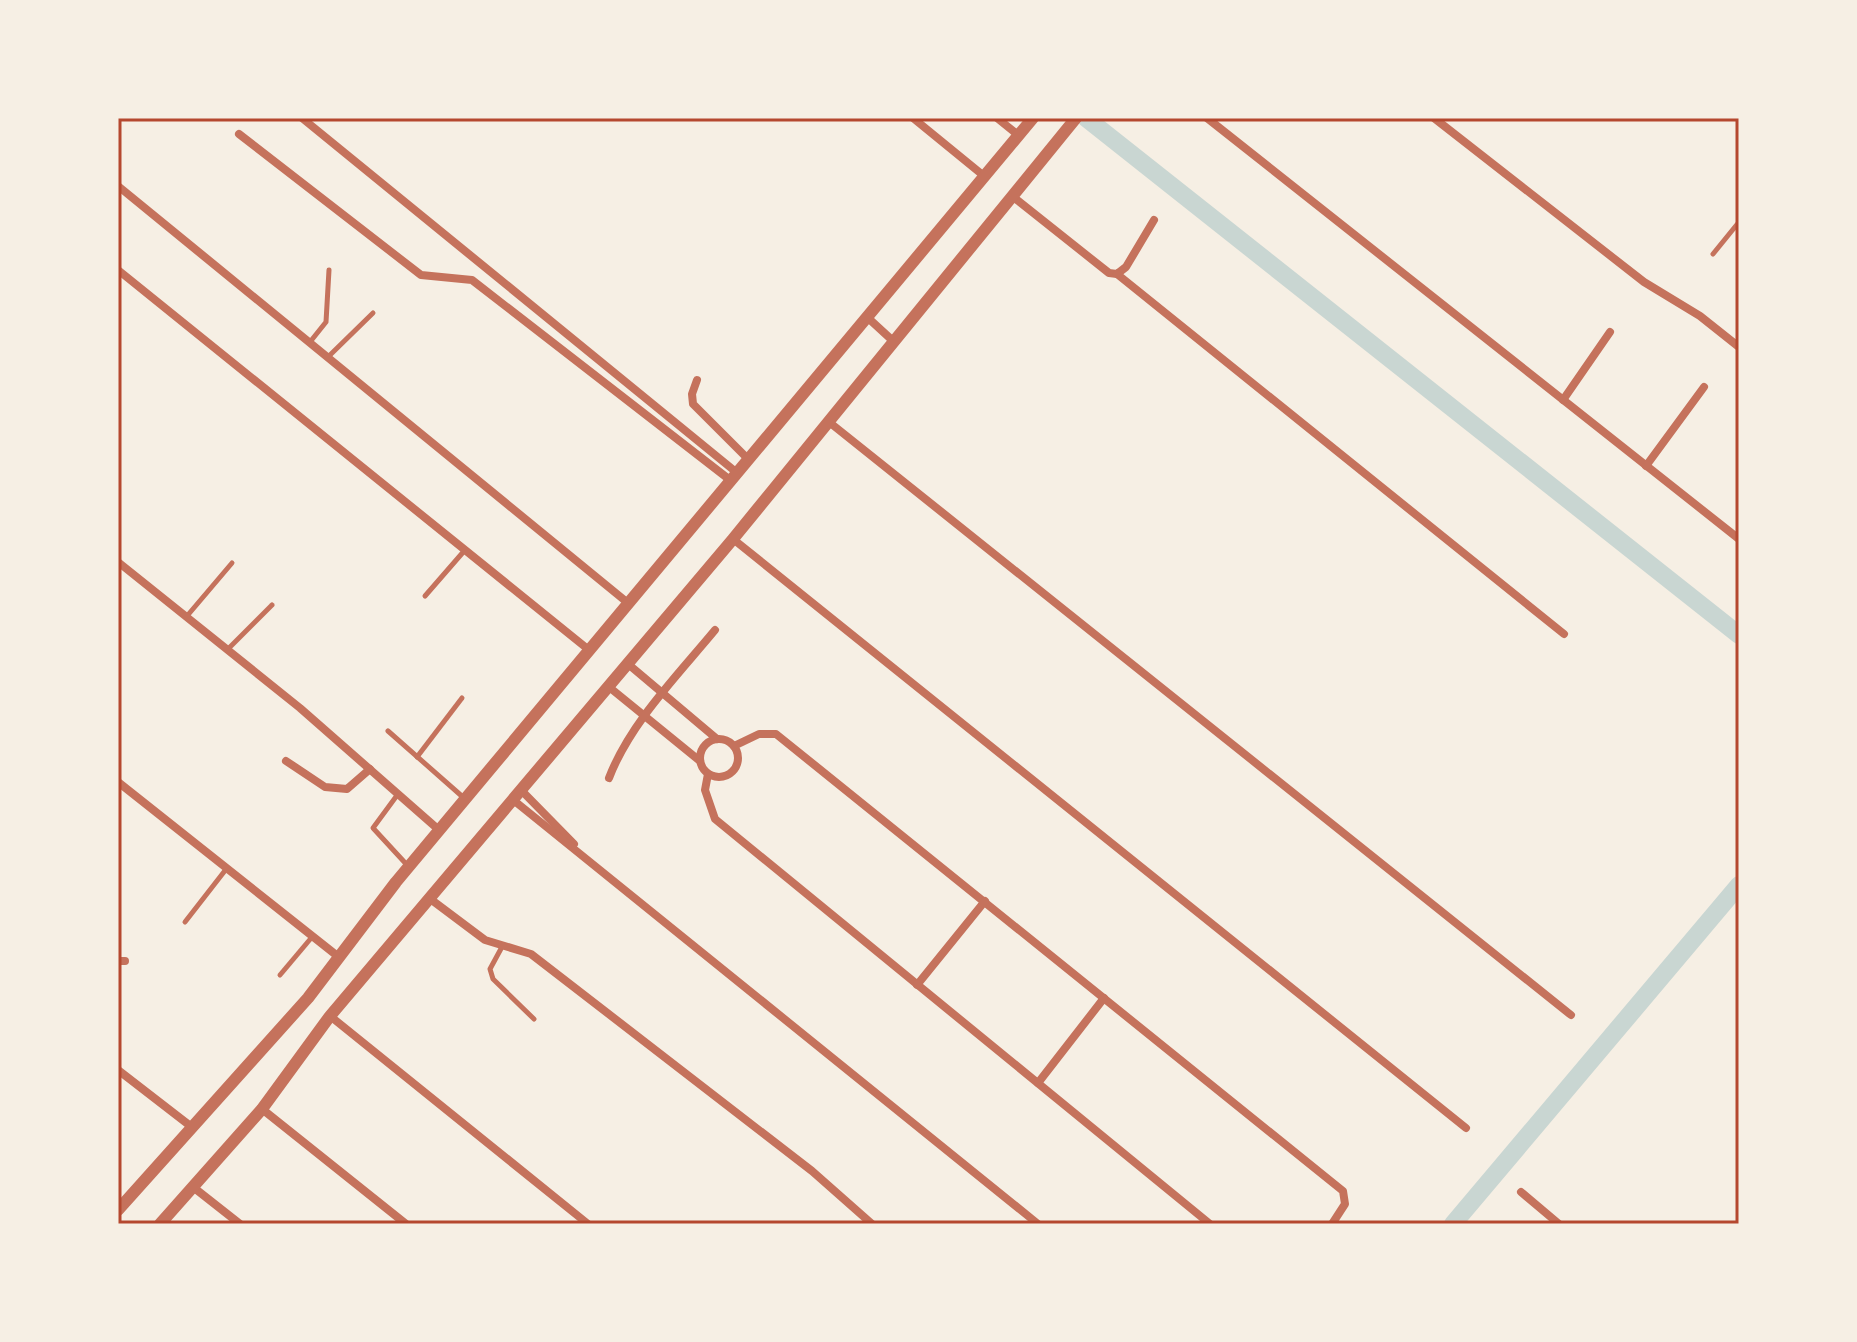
<svg xmlns="http://www.w3.org/2000/svg" width="1857" height="1342" viewBox="0 0 1857 1342" font-family="'Asap Condensed',sans-serif">
	<style>
		.lines { fill: none; stroke-linecap: round; stroke-linejoin: round }
		.canal { stroke: #c9d6d2; stroke-width: 18 }
		.service { stroke: #c5725c; stroke-width: 5 }
		.minor { stroke: #c5725c; stroke-width: 8 }
		.tertiary { stroke: #c5725c; stroke-width: 12 }
		.neatline { fill: none; stroke: #b5482f; stroke-width: 3 }
	</style>
	<rect width="100%" height="100%" fill="#f6efe4"/>
	<g class="lines">
		<g class="canal">
			<polyline points="1086,118 1739,635"/>
			<polyline points="1453,1224 1739,885"/>
		</g>
		<g class="service">
			<polyline points="1713,254 1739,222"/>
			<polyline points="310,342 326,322 329,270"/>
			<polyline points="329,356 373,313"/>
			<polyline points="425,596 465,550"/>
			<polyline points="187,616 232,563"/>
			<polyline points="228,649 272,605"/>
			<polyline points="388,731 464,798"/>
			<polyline points="417,757 462,698"/>
			<polyline points="398,794 373,828 408,866"/>
			<polyline points="185,922 227,868"/>
			<polyline points="503,945 490,969 493,979 534,1019"/>
			<polyline points="280,975 312,937"/>
		</g>
		<g class="minor">
			<polyline points="302,118 736,472"/>
			<polyline points="913,118 984,176"/>
			<polyline points="997,118 1018,135"/>
			<polyline points="1207,118 1739,539"/>
			<polyline points="1434,118 1644,282 1700,316 1739,347"/>
			<polyline points="239,134 421,275 472,280 730,480"/>
			<polyline points="118,186 628,603"/>
			<polyline points="1012,196 1109,273 1117,274 1126,267 1154,220"/>
			<polyline points="118,270 589,650"/>
			<polyline points="1117,274 1564,634"/>
			<polyline points="867,317 892,340"/>
			<polyline points="697,380 692,394 693,404 748,459"/>
			<polyline points="1563,400 1610,332"/>
			<polyline points="829,422 1571,1015"/>
			<polyline points="1646,466 1704,387"/>
			<polyline points="733,539 1466,1128"/>
			<polyline points="118,562 300,708 439,830"/>
			<polyline points="628,664 717,739"/>
			<polyline points="609,687 700,761"/>
			<circle cx="719" cy="758" r="19"/>
			<polyline points="734,746 759,734 776,734 1343,1191 1345,1204 1332,1224"/>
			<polyline points="286,761 325,787 347,789 370,769"/>
			<polyline points="708,774 705,790 715,819 1210,1224"/>
			<path d="M609,778C630,723 677,676 715,630"/>
			<polyline points="118,782 340,958"/>
			<polyline points="521,790 574,844"/>
			<polyline points="512,799 1038,1224"/>
			<polyline points="429,898 485,940 531,954 812,1171 872,1224"/>
			<polyline points="118,961 125,961"/>
			<polyline points="917,985 985,901"/>
			<polyline points="330,1016 588,1224"/>
			<polyline points="118,1070 193,1128"/>
			<polyline points="1038,1083 1104,998"/>
			<polyline points="262,1109 406,1224"/>
			<polyline points="193,1187 240,1224"/>
			<polyline points="1521,1192 1559,1224"/>
		</g>
		<g class="tertiary">
			<polyline points="118,1210 308,998 396,882 1033,118"/>
			<polyline points="160,1224 262,1109 330,1016 733,539 1076,118"/>
		</g>
	</g>
	<rect width="1857" height="1342" fill="none" stroke="#f6efe4" stroke-width="240"/>
	<rect x="120" y="120" width="1617" height="1102" class="neatline"/>
</svg>
